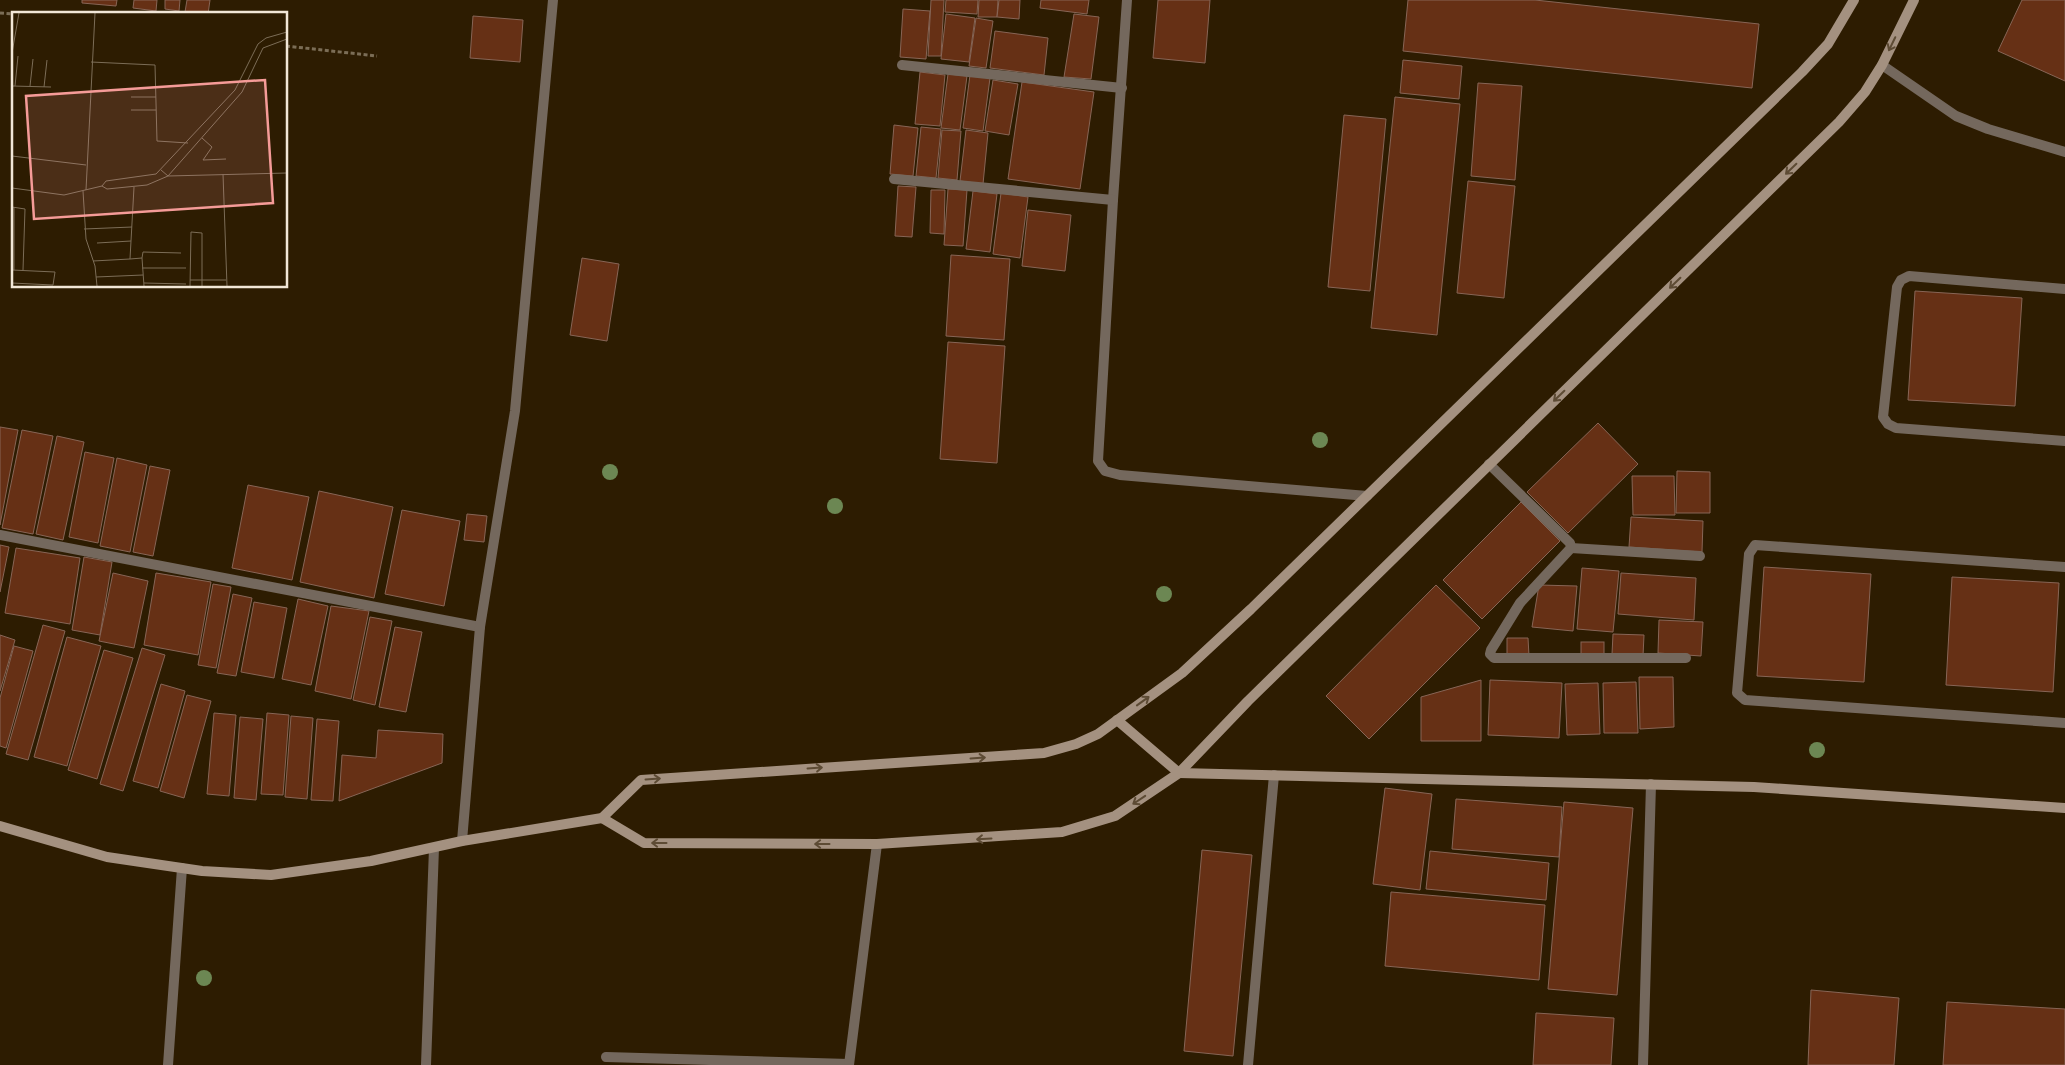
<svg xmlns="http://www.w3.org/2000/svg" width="2065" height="1065" viewBox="0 0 2065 1065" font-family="Figtree,sans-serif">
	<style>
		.building { fill: #663015; stroke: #876556 }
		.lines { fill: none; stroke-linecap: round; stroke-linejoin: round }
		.path { stroke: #7b6d56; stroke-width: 3; stroke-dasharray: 4 2.5; stroke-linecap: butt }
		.lane { stroke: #74685d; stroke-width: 10 }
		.street { stroke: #74685d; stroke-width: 10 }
		.secondary { stroke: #a49180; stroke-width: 10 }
		.tree { fill: #6c8753 }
		.oneway { stroke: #5d4b34 }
		.inset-road { fill: none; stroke: #7c6d57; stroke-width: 1 }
		.view { fill: #f59b98; fill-opacity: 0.15; stroke: #f59b98; stroke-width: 2.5 }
		.inset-edge { fill: none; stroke: #f2e7d7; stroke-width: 2.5 }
	</style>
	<rect width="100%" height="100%" fill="#2d1c01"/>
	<g class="building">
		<polygon points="82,0 117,0 116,6 82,3"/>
		<polygon points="134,0 157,0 156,11 133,8"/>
		<polygon points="165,0 180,0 179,11 165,9"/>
		<polygon points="187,0 210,0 208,14 185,12"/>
		<polygon points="931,0 944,0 941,56 928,56"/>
		<polygon points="946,0 978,0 977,14 945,12"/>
		<polygon points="979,0 998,0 997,17 978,17"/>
		<polygon points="999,0 1020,0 1019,19 997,17"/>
		<polygon points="1041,0 1089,0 1087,14 1040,8"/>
		<polygon points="1158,0 1210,0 1205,63 1153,58"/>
		<polygon points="1408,0 1535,0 1759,24 1752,88 1403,51"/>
		<polygon points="2022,0 2065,0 2065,81 1998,51"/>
		<polygon points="903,9 930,11 926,59 900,57"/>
		<polygon points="946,14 975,18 969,62 941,59"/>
		<polygon points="1074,14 1099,17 1091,79 1064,77"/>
		<polygon points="473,16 523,20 520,62 470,58"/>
		<polygon points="976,18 993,21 986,68 969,66"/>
		<polygon points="995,31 1048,38 1044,75 990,68"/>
		<polygon points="1403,60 1462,66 1459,99 1400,93"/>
		<polygon points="920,72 945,75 940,126 915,124"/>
		<polygon points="948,74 967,76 960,130 941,128"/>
		<polygon points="970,75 990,78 983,131 963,128"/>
		<polygon points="993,80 1018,84 1009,135 985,131"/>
		<polygon points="1022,82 1094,92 1080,189 1008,179"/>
		<polygon points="1478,83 1522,86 1515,180 1471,176"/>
		<polygon points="1395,97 1460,104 1437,335 1371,328"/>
		<polygon points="1344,115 1386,119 1370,291 1328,287"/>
		<polygon points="894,125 918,128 913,176 890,174"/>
		<polygon points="921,127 941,129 936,178 916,176"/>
		<polygon points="942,130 961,131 957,180 938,178"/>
		<polygon points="966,130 988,133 983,184 960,181"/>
		<polygon points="1468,181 1515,186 1504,298 1457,293"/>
		<polygon points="898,186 916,187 912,237 895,236"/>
		<polygon points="948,189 967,190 963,246 944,245"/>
		<polygon points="931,190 945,190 944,234 930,233"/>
		<polygon points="973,191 997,194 990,252 966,249"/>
		<polygon points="1001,193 1028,197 1020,258 993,254"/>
		<polygon points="1028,210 1071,215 1065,271 1022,266"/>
		<polygon points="951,255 1010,259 1004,340 946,336"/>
		<polygon points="582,258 619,264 607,341 570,335"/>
		<polygon points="1915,291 2022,298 2015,406 1908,400"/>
		<polygon points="948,342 1005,346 997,463 940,459"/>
		<polygon points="1598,423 1638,464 1568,533 1527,492"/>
		<polygon points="0,427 18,430 0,525"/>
		<polygon points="22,430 53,436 33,534 2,528"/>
		<polygon points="57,436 84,442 63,540 36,534"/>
		<polygon points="85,452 114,458 98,543 69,537"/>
		<polygon points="117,458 147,465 130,552 100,546"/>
		<polygon points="150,466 170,470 153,556 133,552"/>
		<polygon points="1677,471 1710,472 1710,513 1676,513"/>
		<polygon points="1632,476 1674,476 1675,515 1633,515"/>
		<polygon points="248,485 309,497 292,580 232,568"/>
		<polygon points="319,491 393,507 374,598 300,582"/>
		<polygon points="1521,502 1560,541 1482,619 1443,580"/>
		<polygon points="402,510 460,521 444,606 385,594"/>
		<polygon points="467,514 487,516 484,542 464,540"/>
		<polygon points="1631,517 1703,521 1702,552 1629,547"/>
		<polygon points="0,545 9,547 0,592"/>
		<polygon points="16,548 80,558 70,624 5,613"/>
		<polygon points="84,557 112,562 100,635 72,630"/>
		<polygon points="1764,567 1871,574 1864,682 1757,676"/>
		<polygon points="1582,568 1619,571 1613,632 1577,629"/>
		<polygon points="113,573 148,581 134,648 99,641"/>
		<polygon points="156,573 211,582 198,655 144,645"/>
		<polygon points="1621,573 1696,578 1694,620 1618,614"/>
		<polygon points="1952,577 2059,583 2053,692 1946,685"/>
		<polygon points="213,584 231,587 216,668 198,665"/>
		<polygon points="1436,585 1480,628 1369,739 1326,696"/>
		<polygon points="1539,585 1577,586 1573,631 1532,627"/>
		<polygon points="233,594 252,598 236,676 217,673"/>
		<polygon points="298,599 328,606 311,685 282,679"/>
		<polygon points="254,602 287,608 274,678 241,672"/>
		<polygon points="331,606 369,611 351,699 315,691"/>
		<polygon points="370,617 392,621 375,705 353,700"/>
		<polygon points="1659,620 1703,622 1701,656 1658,653"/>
		<polygon points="43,625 65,631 28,760 6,754"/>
		<polygon points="395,627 422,632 406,712 379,707"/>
		<polygon points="1613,634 1644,635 1643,656 1612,654"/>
		<polygon points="0,635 15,640 0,691"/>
		<polygon points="67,637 101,646 67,766 34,757"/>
		<polygon points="1507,638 1528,638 1529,656 1507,656"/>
		<rect x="1581" y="642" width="23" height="14"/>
		<polygon points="14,646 33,651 6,748 0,746 0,698"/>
		<polygon points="142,648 165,655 123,791 100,784"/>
		<polygon points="104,650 133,658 97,779 68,770"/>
		<polygon points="1639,677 1673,677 1674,727 1640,729"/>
		<polygon points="1481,680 1481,741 1421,741 1421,697"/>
		<polygon points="1490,680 1562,683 1559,738 1488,735"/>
		<polygon points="1636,682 1638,733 1604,733 1603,683"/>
		<polygon points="1598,683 1600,734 1567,735 1565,684"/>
		<polygon points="161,684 185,691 158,788 133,781"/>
		<polygon points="187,695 211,701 184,798 160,791"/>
		<polygon points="214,713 236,715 229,796 207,794"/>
		<polygon points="267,713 289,715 283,795 261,794"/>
		<polygon points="291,716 313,718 307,799 285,797"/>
		<polygon points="240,717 263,719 256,800 234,798"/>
		<polygon points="317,719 339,721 333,801 311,800"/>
		<polygon points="378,730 443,734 442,763 339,801 342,755 376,758"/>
		<polygon points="1385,788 1432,794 1420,890 1373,884"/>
		<polygon points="1456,799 1562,807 1559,857 1452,849"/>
		<polygon points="1564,802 1633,808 1617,995 1548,989"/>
		<polygon points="1202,850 1252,855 1233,1056 1184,1051"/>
		<polygon points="1430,851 1549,863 1546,900 1426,889"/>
		<polygon points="1391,892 1545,905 1539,980 1385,966"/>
		<polygon points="1811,990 1899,998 1894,1065 1808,1065"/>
		<polygon points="1947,1002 2065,1009 2065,1065 1943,1065"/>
		<polygon points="1536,1013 1614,1018 1611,1065 1533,1065"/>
	</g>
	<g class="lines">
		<g class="path">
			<polyline points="0,13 14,14"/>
			<polyline points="286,46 377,56"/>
		</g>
		<g class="lane">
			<polyline points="1882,65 1956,116 1988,129 2065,152"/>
			<polyline points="2065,289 1909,276 1901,280 1897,287 1883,417 1888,424 1896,428 2065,441"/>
			<polyline points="2065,567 1755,545 1749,554 1737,693 1745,700 2065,723"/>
			<polyline points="168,1065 182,868"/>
			<polyline points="1248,1065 1274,775"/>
		</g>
		<g class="street">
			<polyline points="1127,0 1113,200 1098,461 1105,471 1120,475 1367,496"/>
			<polyline points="902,65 1122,88"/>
			<polyline points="894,179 1113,200"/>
			<polyline points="1489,464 1570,543 1571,548 1520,603 1491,650 1490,654 1494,658 1686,658"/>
			<polyline points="0,535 480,627"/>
			<polyline points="1571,548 1700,556"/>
			<polyline points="462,841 480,627 515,411 553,0"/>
			<polyline points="606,1057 849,1064"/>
			<polyline points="426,1065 434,848"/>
			<polyline points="849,1065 877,844"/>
			<polyline points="1643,1065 1651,784"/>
		</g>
		<g class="secondary">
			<polyline points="1117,720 1179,773 1754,787 2065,808"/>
			<polyline points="602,818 644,843 877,844 1062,832 1115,816 1179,773 1248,701 1839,122 1865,92 1882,65 1914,0"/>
			<polyline points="0,826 107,857 202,871 271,875 371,861 462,841 602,818 641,780 1044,753 1076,744 1098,734 1182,673 1251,609 1802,72 1828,44 1854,0"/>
		</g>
	</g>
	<g class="tree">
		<circle cx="1320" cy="440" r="8"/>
		<circle cx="610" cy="472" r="8"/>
		<circle cx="835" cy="506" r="8"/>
		<circle cx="1164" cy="594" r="8"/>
		<circle cx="1817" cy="750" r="8"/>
		<circle cx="204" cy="978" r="8"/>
	</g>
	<defs><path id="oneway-shaft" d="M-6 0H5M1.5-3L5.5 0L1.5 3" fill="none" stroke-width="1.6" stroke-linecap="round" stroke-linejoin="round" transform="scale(1.25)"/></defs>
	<g class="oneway">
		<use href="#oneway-shaft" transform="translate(1892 44) rotate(116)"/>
		<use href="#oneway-shaft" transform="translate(1791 169) rotate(136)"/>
		<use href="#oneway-shaft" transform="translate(1675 283) rotate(136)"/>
		<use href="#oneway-shaft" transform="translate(1559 396) rotate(136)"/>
		<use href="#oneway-shaft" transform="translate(1143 701) rotate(-36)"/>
		<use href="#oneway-shaft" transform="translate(978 758) rotate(-4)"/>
		<use href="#oneway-shaft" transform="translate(815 768) rotate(-4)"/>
		<use href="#oneway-shaft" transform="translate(653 779) rotate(-4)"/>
		<use href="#oneway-shaft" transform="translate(1139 800) rotate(146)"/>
		<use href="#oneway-shaft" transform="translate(984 839) rotate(177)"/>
		<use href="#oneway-shaft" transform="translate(659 843) rotate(-180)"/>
		<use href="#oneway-shaft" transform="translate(822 844) rotate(-180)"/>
	</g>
	<g transform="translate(12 12)">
		<rect width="275" height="275" fill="#2d1c01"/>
		<path class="inset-road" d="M0,41L7,1M79,50L143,53L145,129L176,131M0,74L39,75M3,74L6,44M18,74L21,47M32,75L35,48M119,85H144M119,98H144M190,126L200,135L191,148L214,147M0,144L74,153M149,158L156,164L275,161M211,162L215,274M90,174L95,177L135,173L156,164L230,80L251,36L275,27M0,176L52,183L90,174L94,169L144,162L223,78L246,32L254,26L275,20M74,178L83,1M71,179L74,227L83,254L85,274M0,195L13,197L11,258M2,195V258M92,202L121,200M72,217L120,215M85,231L119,229M130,246L131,240L169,241M118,247L130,246L132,274M81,249L118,247L122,175M130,256H174M0,258L43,260L41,273L0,271M84,265L131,263M178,268H214M132,271L174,272M178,274L179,220L190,221V274"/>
		<path class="view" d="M253,68L261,191L22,207L14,84Z"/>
		<rect width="275" height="275" class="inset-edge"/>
	</g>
</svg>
